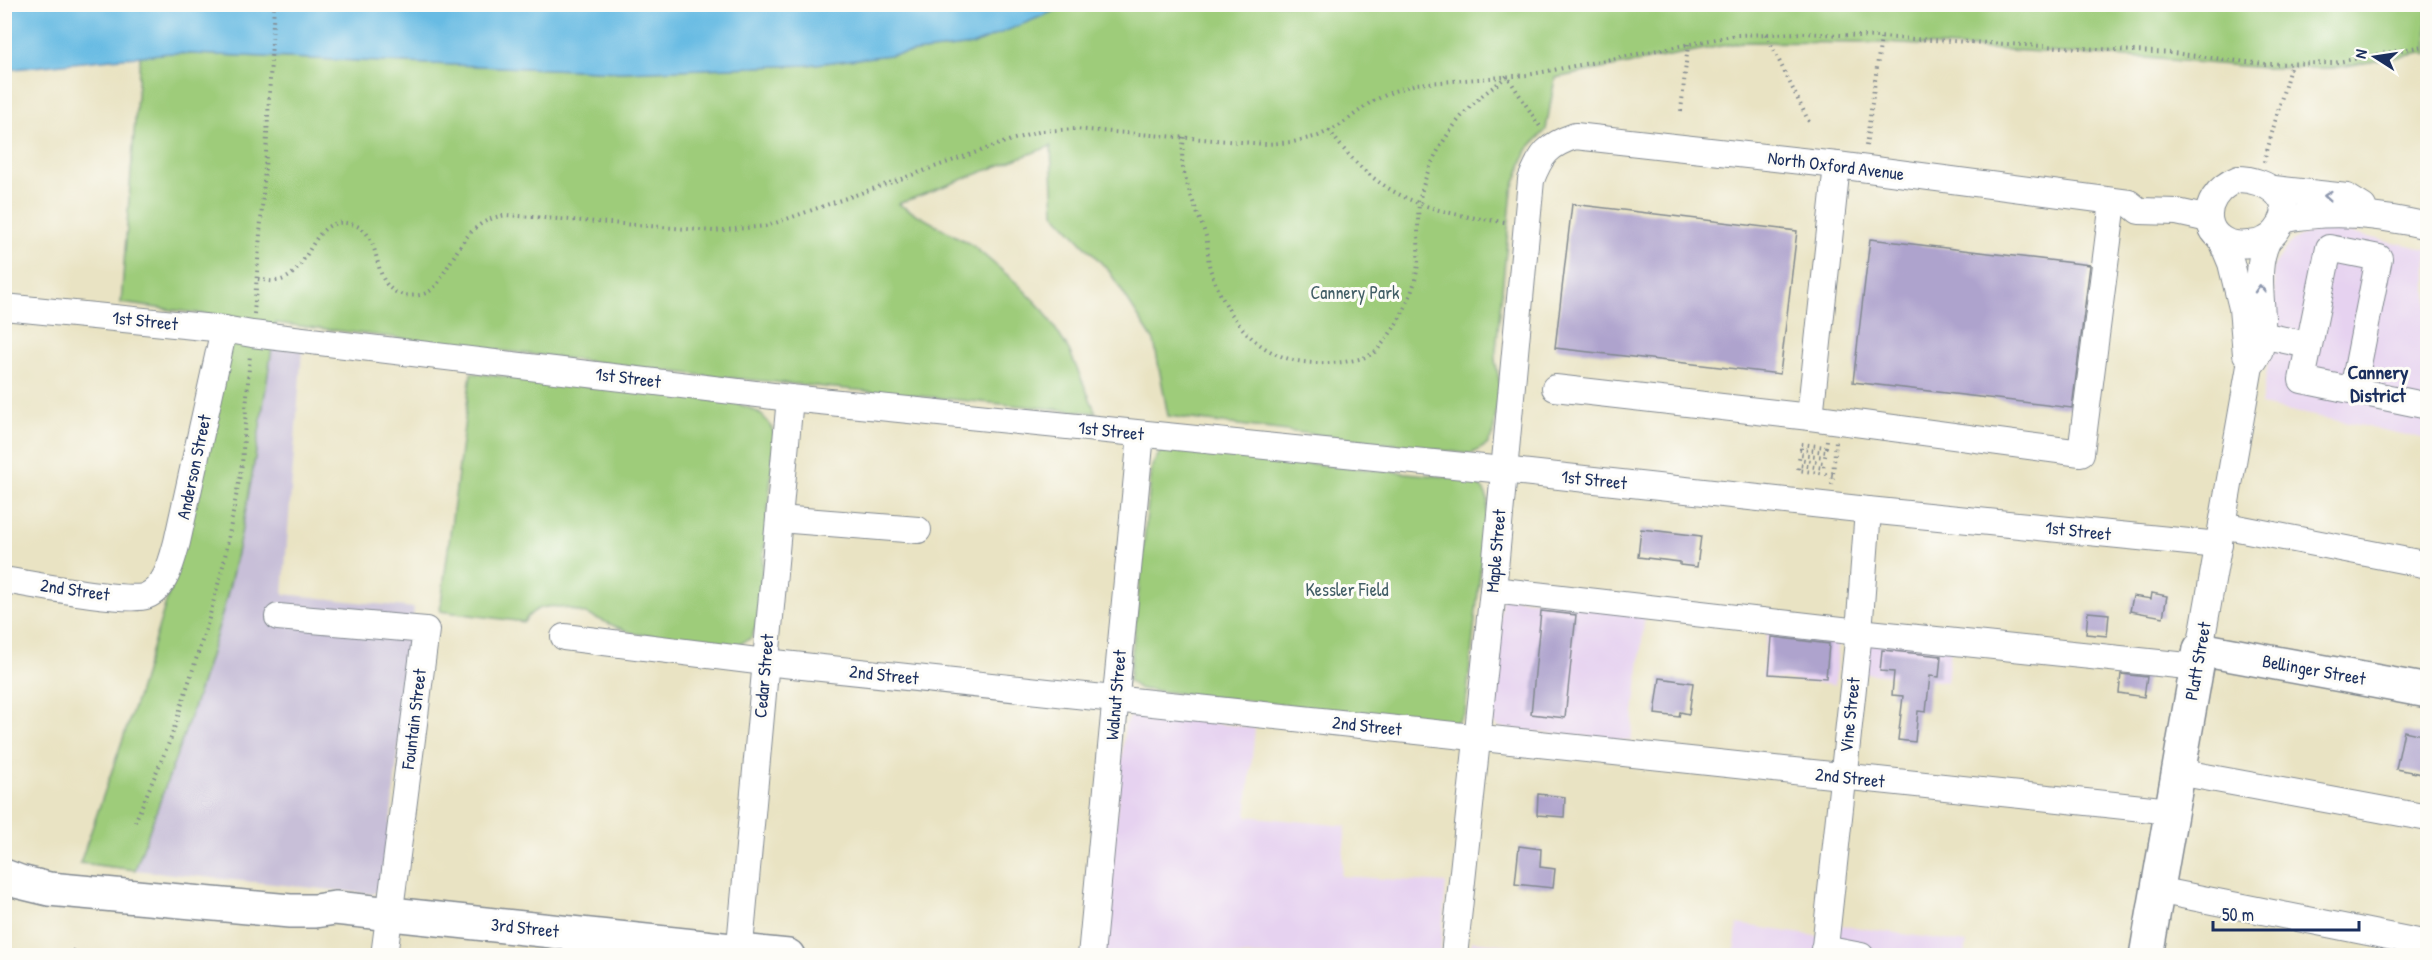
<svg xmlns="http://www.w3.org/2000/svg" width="2432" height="960" viewBox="0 0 2432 960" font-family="'Patrick Hand',sans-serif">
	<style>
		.built { fill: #e6d2f0 }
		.industrial { fill: #c8bfd8 }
		.green { fill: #9ecc7a; stroke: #5c7e6c; stroke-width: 1.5 }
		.water { fill: #67bbe3; stroke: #4175a0; stroke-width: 1.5 }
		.building { fill: #aea3cd }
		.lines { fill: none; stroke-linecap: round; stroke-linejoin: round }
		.minor-casing { stroke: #828990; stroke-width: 28 }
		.major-casing { stroke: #828990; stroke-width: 36 }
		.path { stroke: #828990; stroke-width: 4; stroke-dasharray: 1.5 4.5; stroke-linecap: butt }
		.minor { stroke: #fff; stroke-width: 26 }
		.major { stroke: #fff; stroke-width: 33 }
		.oneway { stroke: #8d97ae }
		.labels { text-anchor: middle; stroke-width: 6; stroke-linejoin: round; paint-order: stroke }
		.street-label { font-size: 18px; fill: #1b2f5e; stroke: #fdfcf7 }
		.park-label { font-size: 18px; fill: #425e66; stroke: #fdfcf7 }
		.neighbourhood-label { font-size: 20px; font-weight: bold; fill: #1b2f5e; stroke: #fdfcf7 }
	</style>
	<rect width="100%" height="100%" fill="#fdfcf7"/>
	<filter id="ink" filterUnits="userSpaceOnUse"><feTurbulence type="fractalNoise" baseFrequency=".0167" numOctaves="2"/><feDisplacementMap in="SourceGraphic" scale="12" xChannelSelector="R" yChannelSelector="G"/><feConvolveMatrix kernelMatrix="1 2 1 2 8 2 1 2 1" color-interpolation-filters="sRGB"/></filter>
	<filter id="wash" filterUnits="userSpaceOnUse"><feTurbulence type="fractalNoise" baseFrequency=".008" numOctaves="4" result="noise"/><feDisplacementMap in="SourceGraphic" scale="24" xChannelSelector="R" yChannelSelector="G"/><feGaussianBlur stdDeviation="1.35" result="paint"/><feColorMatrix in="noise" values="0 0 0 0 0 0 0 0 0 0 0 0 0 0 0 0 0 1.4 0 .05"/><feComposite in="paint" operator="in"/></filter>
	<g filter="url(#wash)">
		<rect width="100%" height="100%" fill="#e9e3c3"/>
		<g class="built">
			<polygon points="2319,230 2334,230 2427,249 2427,439 2261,405 2275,324 2273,267 2288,245 2299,237"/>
			<polygon points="1502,597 1645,613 1631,741 1509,729 1498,727 1493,723 1489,718"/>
			<polygon points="1767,628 1839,635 1835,685 1762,677"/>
			<polygon points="1869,639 1951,647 1947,682 1864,673"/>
			<polygon points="1136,714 1255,728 1246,816 1346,826 1341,876 1446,883 1440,955 1103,956 1125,724 1131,716"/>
			<polygon points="1737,924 1836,939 1839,925 1967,943 1965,955 1734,956"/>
			<polygon points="1472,941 1564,952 1564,955 1470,955"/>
		</g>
		<polygon class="industrial" points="272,347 302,350 283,594 414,608 384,878 383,886 373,894 135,870 186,726 235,563 248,495"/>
		<g class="green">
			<path d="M1069,4L2427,5V54L2422,53L2334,68H2265L2146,58L1885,43L1742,42L1555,78L1546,130L1527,150L1512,191L1495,360L1500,384L1493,435L1487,445L1471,454L1168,416L1154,341L1109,271L1054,213L1051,146L898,204L972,245L1018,284L1044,311L1069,350L1096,413L700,375L276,323C263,403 253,483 235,562C212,667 171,769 135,870L80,863L137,698L176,569L232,318L121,303L140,56L170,53L623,72L807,65L972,45Z"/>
			<path d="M471,373L731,402C753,408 767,413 775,436L757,624L751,638L738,645L637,634C606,627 547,584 524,622L440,611Z"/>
			<path d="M1167,448L1208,454L1458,478C1473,481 1484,484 1488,500L1465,712L1457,722H1439L1140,689L1129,681L1152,466L1160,452Z"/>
		</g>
		<polygon class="water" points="5,4 1069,4 1069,5 972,45 807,65 623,72 170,53 5,70"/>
		<g id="blocks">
			<g class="building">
				<polygon points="1572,204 1797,231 1780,374 1555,348"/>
				<polygon points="1870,239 2090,265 2072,408 1853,382"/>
				<polygon points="1641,529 1701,536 1697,567 1680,565 1680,562 1638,557"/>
				<polygon points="2152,593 2167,596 2163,617 2130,611 2133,596 2151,599"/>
				<polygon points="1541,611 1576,615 1565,718 1531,714"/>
				<polygon points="2088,612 2109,614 2107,636 2086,634"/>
				<polygon points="1772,637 1829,644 1826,678 1769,674"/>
				<polygon points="1882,650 1941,656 1939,677 1930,676 1926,712 1918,711 1915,742 1898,740 1903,696 1892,695 1894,672 1880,671"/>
				<polygon points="2121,674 2147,677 2144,697 2119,693"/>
				<polygon points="1660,678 1693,683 1689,714 1680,712 1679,717 1655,714"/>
				<polygon points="2404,731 2427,736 2427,775 2396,769"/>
				<polygon points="1538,794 1565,797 1564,817 1537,815"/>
				<polygon points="1519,846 1541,849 1540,867 1555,869 1553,888 1515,884"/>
			</g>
		</g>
	</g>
	<g filter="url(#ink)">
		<use href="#blocks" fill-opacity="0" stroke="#828990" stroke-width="1.5"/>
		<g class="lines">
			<g class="minor-casing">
				<g id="minor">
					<path d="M2238,179C2265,179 2300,199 2277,230C2271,239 2260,243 2249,244C2203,250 2193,197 2238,179Z"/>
					<polyline points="2274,189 2347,197 2363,207"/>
					<path d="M2282,220C2332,209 2379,215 2428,226"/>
					<polyline points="2221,239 2231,263 2242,308 2246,354"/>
					<polyline points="4,307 224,329 252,334 790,398 1503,470 1868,510 2219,545"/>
					<polyline points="2261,335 2308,345"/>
					<polyline points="1555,388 1810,417 1837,165"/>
					<polyline points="2353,390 2379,258 2329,248 2302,380 2428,406"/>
					<polyline points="1810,417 2081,453 2113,202"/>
					<polyline points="779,519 918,530"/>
					<polyline points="2222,525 2428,565"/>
					<path d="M4,580C29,584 128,603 146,596C166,588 172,560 177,542L224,329"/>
					<polyline points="1493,590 1859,632 2197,667"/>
					<polyline points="278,617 426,630 384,956"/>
					<polyline points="564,637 765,662 2171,811"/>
					<path d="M2200,649L2250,366C2254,361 2259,355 2260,349C2268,312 2250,272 2269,238"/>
					<polyline points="2178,772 2428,818"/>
					<polyline points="2157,890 2428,944"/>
					<polyline points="1824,949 1861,956"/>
					<polyline points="739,956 790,398"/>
					<polyline points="1091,956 1141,434"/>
					<path d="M1454,956L1493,590L1531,180C1541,154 1548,145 1575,136L1837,165L2129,203L2139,211L2177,212L2209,219"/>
					<polyline points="1824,956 1859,632 1868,510"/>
				</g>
			</g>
			<g class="major-casing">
				<g id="major">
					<polyline points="4,876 20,882 49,889 290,911 315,911 335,908 788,956"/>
					<polyline points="2146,956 2200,649 2428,691"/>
				</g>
			</g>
			<g class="path">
				<polyline points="1766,34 1810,124"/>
				<polyline points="1681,111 1688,44"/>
				<path d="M1329,130C1376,197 1428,213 1505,222"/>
				<path d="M1184,137C1183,147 1181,159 1183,168C1188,191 1197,212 1205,233C1209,245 1207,258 1210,269C1230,325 1263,366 1327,363C1341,363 1369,360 1378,349C1398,326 1415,294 1418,263C1419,244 1417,223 1419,204C1425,166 1448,128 1475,102C1485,92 1497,85 1507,76L1541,128"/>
				<polyline points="1866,146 1881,38"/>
				<polyline points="2264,162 2291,64"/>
				<path d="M258,279C264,280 271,282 276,281C312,277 309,213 351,224C388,233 366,288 405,295C412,296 421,296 428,292C436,288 441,279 445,271C462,244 471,220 506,215L713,231L767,226L1011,140L1042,131L1075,129L1266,144L1293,142L1318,136L1339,126L1371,102L1394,91L1416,84L1527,75L1737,35L1804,33L2172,53L2264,64L2333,63L2428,45"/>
				<polyline points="254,314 266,154 274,4"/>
				<polyline points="1827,440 1826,447 1801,444 1801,449 1826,452 1825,457 1800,454 1799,459 1824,463 1824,468 1799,465 1798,470 1833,475"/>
				<polyline points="1832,485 1836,441"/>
				<polyline points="135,822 171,738 208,622 224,562 242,464 250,354"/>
				<polyline points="71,956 76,946"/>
			</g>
			<use href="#minor" class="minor"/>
			<use href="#major" class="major"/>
		</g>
		<defs><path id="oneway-chevron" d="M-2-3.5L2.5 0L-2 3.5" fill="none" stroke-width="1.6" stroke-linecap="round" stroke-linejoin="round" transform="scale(1.5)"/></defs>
		<g class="oneway">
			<use href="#oneway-chevron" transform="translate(2328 196) rotate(-176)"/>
			<use href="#oneway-chevron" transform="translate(2260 289) rotate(-93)"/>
		</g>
	</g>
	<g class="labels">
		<g class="street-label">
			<text transform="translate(1836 166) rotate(7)" y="6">North Oxford Avenue</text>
			<text transform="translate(145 321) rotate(6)" y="6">1st Street</text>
			<text transform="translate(628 378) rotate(7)" y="6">1st Street</text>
			<text transform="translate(1111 431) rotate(6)" y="6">1st Street</text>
			<text transform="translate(194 467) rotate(-78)" y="6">Anderson Street</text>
			<text transform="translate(1594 480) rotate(6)" y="6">1st Street</text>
			<text transform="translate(2078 531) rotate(6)" y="6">1st Street</text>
			<text transform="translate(1496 551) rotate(-85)" y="6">Maple Street</text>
			<text transform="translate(75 590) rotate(8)" y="6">2nd Street</text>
			<text transform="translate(2198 661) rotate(-80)" y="6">Platt Street</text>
			<text transform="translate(2314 670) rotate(10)" y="6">Bellinger Street</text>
			<text transform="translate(884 675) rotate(6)" y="6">2nd Street</text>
			<text transform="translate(764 676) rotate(-85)" y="6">Cedar Street</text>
			<text transform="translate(1116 695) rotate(-85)" y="6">Walnut Street</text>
			<text transform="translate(1850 715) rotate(-84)" y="6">Vine Street</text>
			<text transform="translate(414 719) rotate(-83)" y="6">Fountain Street</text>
			<text transform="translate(1367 726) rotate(6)" y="6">2nd Street</text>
			<text transform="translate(1850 778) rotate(6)" y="6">2nd Street</text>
			<text transform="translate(525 928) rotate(6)" y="6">3rd Street</text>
		</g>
		<g class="park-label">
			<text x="1355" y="299">Cannery Park</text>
			<text x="1347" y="596">Kessler Field</text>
		</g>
		<g class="neighbourhood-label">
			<text x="2378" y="379">Cannery<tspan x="2378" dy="23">District</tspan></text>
		</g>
	</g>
	<rect width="2432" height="960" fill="none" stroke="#fdfcf7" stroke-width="24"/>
	<g transform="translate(2375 57) rotate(282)" stroke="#fdfcf7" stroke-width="4.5" paint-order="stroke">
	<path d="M0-4.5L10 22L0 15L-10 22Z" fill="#1b2f5e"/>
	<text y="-9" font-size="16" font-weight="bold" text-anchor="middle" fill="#1b2f5e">N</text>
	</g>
	<path d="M2213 921v9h146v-9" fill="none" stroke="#1b2f5e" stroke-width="3"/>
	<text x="2222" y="921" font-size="18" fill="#1b2f5e" stroke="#fdfcf7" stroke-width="4.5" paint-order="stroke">50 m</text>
</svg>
